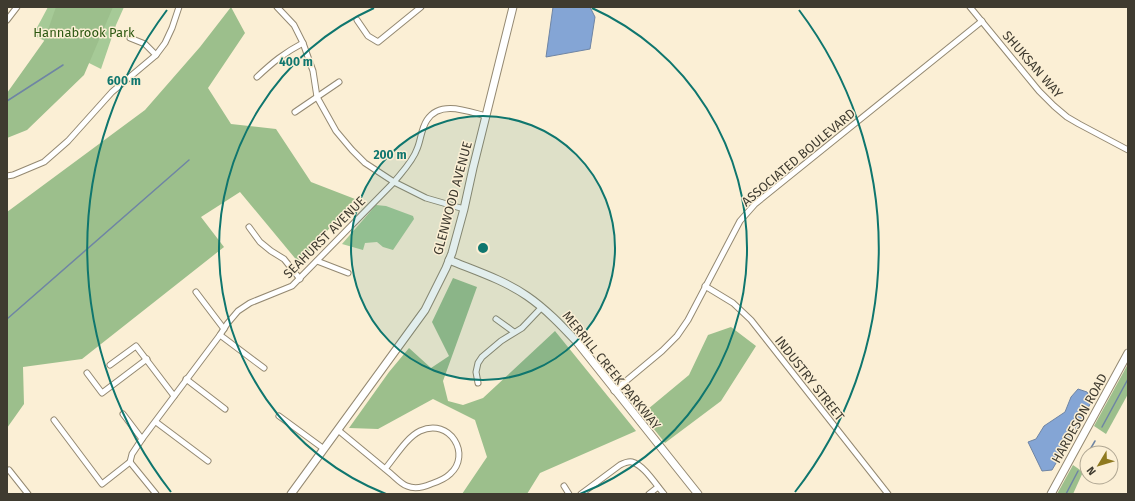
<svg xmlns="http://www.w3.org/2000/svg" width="1135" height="501" viewBox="0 0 1135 501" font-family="'Fira Sans',sans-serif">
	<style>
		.green { fill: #a6ca97 }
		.forest { fill: #9cbf8c }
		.water { fill: #84a5d5; stroke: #6f85a4 }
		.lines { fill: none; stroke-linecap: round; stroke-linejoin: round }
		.stream { stroke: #6f85a4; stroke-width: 1.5 }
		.street-casing { stroke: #948972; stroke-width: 7 }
		.secondary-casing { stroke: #948972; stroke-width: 9 }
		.street { stroke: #fff; stroke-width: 5 }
		.secondary { stroke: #fff; stroke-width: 7 }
		.ring { fill: none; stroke: #0f766e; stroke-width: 2 }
		.labels { text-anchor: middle; stroke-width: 3; stroke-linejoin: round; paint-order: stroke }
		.park-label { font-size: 13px; fill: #2e5913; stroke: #fbefd5 }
		.street-label { font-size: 13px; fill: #3f3b30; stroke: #fbefd5 }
		.centre { fill: #0f766e; stroke: #fbefd5; stroke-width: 2 }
		.ring-label { font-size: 12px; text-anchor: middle; font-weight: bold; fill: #0f766e; stroke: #fbefd5; stroke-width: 3; stroke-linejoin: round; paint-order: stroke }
	</style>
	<rect width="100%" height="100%" fill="#fbefd5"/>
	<g class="green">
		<polygon points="48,7 124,7 116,25 101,69 33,35"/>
		<polygon points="376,205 386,206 413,216 414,219 393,250 383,247 377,242 365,243 363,250 342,244"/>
	</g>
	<g class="forest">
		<polygon points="56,7 113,7 84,75 27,130 7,138 7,93 44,41"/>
		<polygon points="231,7 245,33 208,88 231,124 276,129 311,182 355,199 299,263 240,192 201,217 224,247 82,359 23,367 24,404 7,428 7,212 145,110 200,47"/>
		<polygon points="453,278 477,287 443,381 448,401 463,405 483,398 555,331 636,431 540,473 527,494 462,494 487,457 475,420 433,399 378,429 349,428 389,372 409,348 431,368 449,356 432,322"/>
		<polygon points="731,327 756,346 721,401 665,443 642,414 689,375 708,335"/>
		<polygon points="1128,364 1128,394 1106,434 1094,426"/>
		<polygon points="1073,465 1083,472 1073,494 1057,494"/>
	</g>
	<g class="water">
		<polygon points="553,7 590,7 595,17 590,49 546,57"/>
		<polygon points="1078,389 1087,392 1092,401 1052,470 1042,471 1028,442 1036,439 1044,426 1065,412 1071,397"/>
	</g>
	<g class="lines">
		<g class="stream">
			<polyline points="7,101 63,65"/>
			<polyline points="7,319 189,160"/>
			<polyline points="1102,427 1128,379"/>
			<polyline points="1088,453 1095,441"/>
			<polyline points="1084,461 1087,455"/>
			<polyline points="1066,494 1078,471"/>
		</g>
		<g class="street-casing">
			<g id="street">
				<polyline points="277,7 294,25 303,43 313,71 317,97 336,131 352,150 365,163 394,182 426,198 464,209"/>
				<polyline points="970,7 1039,91 1054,106 1067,117 1079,124 1128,150"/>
				<polyline points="7,20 17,7"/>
				<polyline points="357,20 368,36 378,42 421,7"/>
				<polyline points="130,38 145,44 156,55"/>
				<path d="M257,77C273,62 284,53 303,43"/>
				<polyline points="295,112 339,82"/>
				<polyline points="7,176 13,175 44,162 68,141 112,92 156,55 165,43 172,28 179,7"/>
				<polyline points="249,227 260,242 271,251 284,259 300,279"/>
				<polyline points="317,261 348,273"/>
				<polyline points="705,286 733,303 751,320 888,494"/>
				<polyline points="196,292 224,329"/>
				<polyline points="496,319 514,332"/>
				<polyline points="220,335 264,368"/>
				<polyline points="110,365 136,346 174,396"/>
				<polyline points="87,373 102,393 147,359"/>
				<polyline points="186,379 225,409"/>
				<polyline points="478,383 476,372 478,363 482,357 501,341 522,328 542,307"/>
				<polyline points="614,391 662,351 677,336 688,320 740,221 755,204 982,21"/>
				<polyline points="123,414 142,439"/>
				<polyline points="279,416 324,449"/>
				<polyline points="54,420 102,484 130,462"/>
				<polyline points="156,422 208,461"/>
				<path d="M338,430C355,444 373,459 390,473C395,477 401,484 407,486C414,489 424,487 431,484C437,482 445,479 450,474C472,455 450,417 420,431C407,437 395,457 385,469"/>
				<path d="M130,462L132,454L142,439L220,335L227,324L238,311L250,303L292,286L394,182C402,172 413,161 417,149C421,140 421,129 427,120C440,100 467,111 486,116"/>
				<polyline points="130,462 156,494"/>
				<polyline points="9,470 28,494"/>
				<polyline points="564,486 569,494"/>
				<path d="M581,494L620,465C624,463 628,461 632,462C644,465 656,485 664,494"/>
				<polyline points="649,494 658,487"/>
			</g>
		</g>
		<g class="secondary-casing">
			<g id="secondary">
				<path d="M449,260C476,271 504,280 527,296C546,309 562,326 577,342L698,494"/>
				<polyline points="291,494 425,310 446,268 452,253 464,209 473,168 513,7"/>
				<polyline points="1051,494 1128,353"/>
			</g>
		</g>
		<use href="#street" class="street"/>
		<use href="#secondary" class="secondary"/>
	</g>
	<circle cx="483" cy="248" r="132" fill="#0f766e" fill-opacity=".12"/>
	<g class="ring">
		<circle cx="483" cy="248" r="132"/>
		<path d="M386 494A264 264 0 0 1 374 8M592 8A264 264 0 0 1 580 494"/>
		<path d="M171 492A396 396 0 0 1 167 10M799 10A396 396 0 0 1 795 492"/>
	</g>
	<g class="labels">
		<g class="park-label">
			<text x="84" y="37">Hannabrook Park</text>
		</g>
		<g class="street-label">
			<text transform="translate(1033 64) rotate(49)" y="5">SHUKSAN WAY</text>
			<text transform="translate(798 157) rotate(-40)" y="5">ASSOCIATED BOULEVARD</text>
			<text transform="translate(452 198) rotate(-75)" y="5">GLENWOOD AVENUE</text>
			<text transform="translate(324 237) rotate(-45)" y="5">SEAHURST AVENUE</text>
			<text transform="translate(612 370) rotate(51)" y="5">MERRILL CREEK PARKWAY</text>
			<text transform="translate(810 378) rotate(52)" y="5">INDUSTRY STREET</text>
			<text transform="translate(1079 418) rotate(-61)" y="5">HARDESON ROAD</text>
		</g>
	</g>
	<circle cx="483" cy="248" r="6" class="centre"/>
	<g class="ring-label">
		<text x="296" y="66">400 m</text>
		<text x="124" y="85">600 m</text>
		<text x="390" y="159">200 m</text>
	</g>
	<rect width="1135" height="501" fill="none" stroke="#3f3b30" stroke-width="16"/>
	<g transform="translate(1099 465) rotate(232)"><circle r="19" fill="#fbefd5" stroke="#b0a793"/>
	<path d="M0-3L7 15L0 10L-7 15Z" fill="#8f7a20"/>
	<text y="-6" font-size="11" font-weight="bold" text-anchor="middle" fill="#3f3b30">N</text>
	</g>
</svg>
